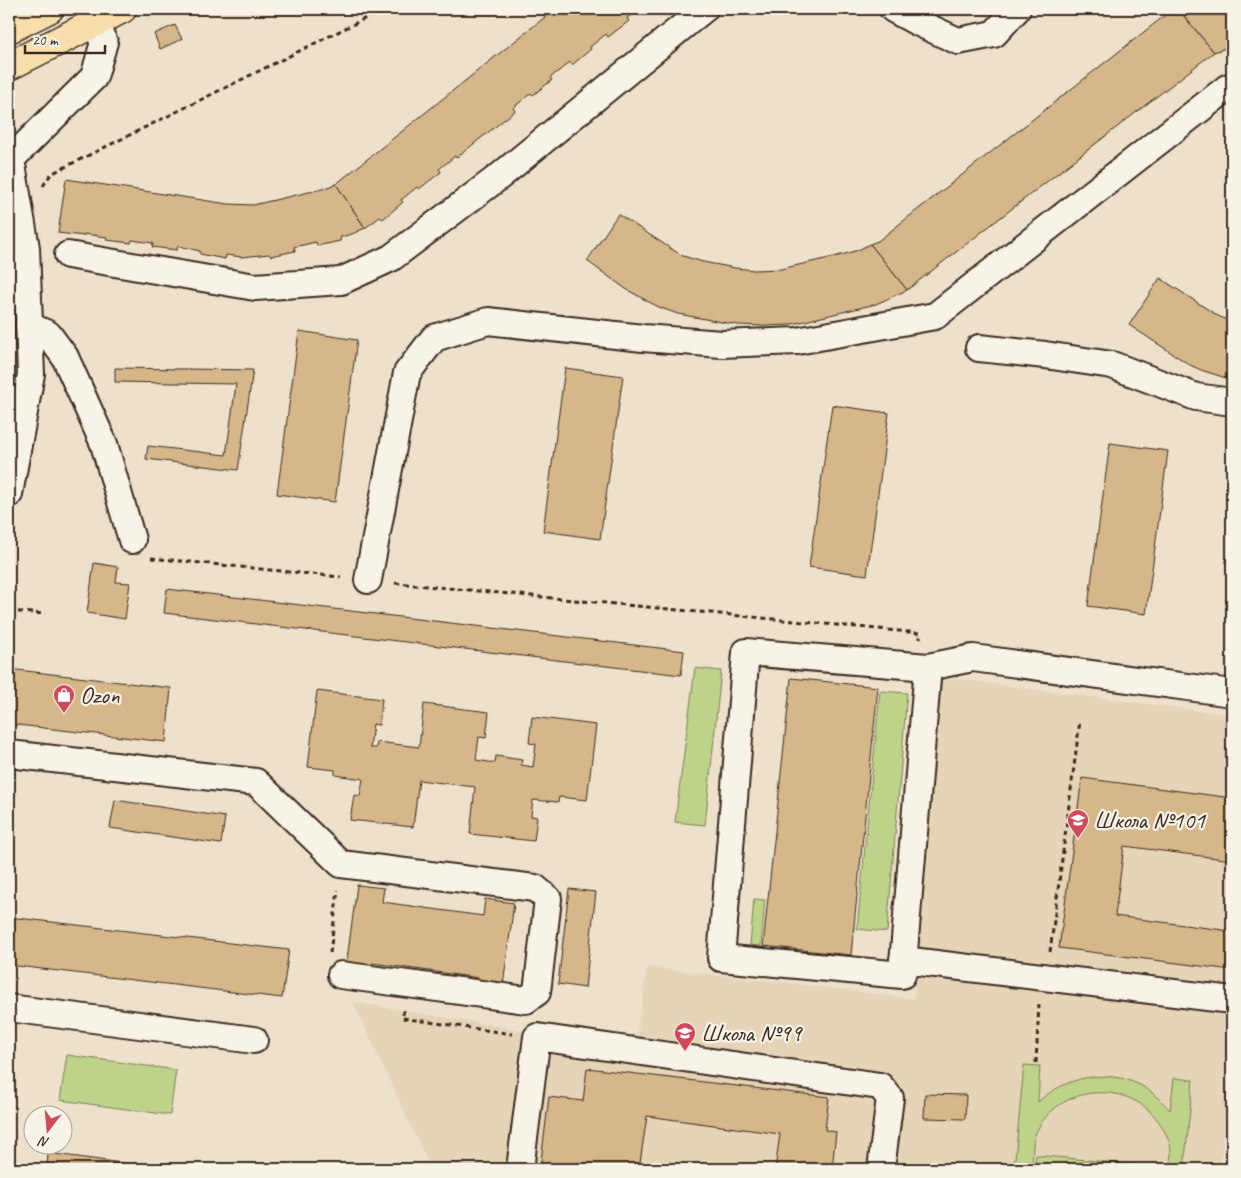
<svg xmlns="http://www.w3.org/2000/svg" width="1241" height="1178" viewBox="0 0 1241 1178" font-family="Caveat,sans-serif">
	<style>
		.built { fill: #e6d4b8 }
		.green { fill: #bdd389; stroke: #7c7e54 }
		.building { fill: #d6b78a; stroke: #3b2a1e }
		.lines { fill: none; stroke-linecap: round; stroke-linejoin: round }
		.minor-casing { stroke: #3b2a1e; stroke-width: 30 }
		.major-casing { stroke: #3b2a1e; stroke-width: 31 }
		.path { stroke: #3b2a1e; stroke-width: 3; stroke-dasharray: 5 4; stroke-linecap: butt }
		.minor { stroke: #f7f3e8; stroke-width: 26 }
		.major { stroke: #f8deab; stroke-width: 28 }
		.labels { text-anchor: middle; stroke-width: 4.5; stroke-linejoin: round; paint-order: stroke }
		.poi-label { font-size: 24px; fill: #3b2a1e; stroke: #f7f3e8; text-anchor: start }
	</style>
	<rect width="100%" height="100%" fill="#ede1cc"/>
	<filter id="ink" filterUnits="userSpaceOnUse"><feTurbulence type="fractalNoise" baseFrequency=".02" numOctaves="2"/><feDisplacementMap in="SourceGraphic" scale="10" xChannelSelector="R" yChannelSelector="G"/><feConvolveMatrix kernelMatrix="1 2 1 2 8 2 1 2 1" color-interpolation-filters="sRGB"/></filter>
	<g filter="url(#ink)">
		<polygon class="built" points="933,676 1232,715 1232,1080 1230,1082 1220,1169 431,1169 353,1002 532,1032 534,1021 637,1036 647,967 848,990 914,999"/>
		<g class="green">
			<polygon points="695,668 721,671 705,825 675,822"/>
			<polygon points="880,691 907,693 887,932 857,929"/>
			<polygon points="754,899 765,900 761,946 750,945"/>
			<polygon points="67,1055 176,1070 170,1115 60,1100"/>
			<path d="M1024,1065L1040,1066L1038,1102C1065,1077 1106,1068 1140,1085C1152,1091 1161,1101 1170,1110L1174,1078L1193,1080L1184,1169H1169C1170,1163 1171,1156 1171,1150C1170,1141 1165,1132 1161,1125C1132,1078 1056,1083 1035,1135C1032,1144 1033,1159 1032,1169H1014Z"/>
			<polygon points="1036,1155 1167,1168 1166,1169 1034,1169"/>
		</g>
		<g class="building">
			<polygon points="555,9 638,9 627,18 629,21 608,37 606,34 590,47 591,49 572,65 570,62 550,78 552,80 533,95 531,93 513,108 515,111 456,158 455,156 439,169 441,172 419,189 417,187 401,200 403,202 383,219 380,217 365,228 336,184"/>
			<polygon points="924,9 943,9 938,17"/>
			<polygon points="1173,9 1178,9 1214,52 907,290 870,244 878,241"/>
			<polygon points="1181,9 1232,9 1232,46 1214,52 1179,10"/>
			<polygon points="175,25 182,39 160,49 154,34"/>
			<polygon points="66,179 228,204 253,205 322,189 336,184 365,228 352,234 341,237 340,241 317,246 316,242 294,247 295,251 271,256 269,254 242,257 226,255 225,259 200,254 200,251 178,246 177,250 152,247 153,243 132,240 131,243 106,240 107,237 84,234 84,236 58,233"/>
			<polygon points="618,214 673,250 683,256 703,262 735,268 754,270 781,269 838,256 858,250 870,244 907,290 876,304 788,325 763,326 738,325 678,314 661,308 649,302 626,289 587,261"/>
			<polygon points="1160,278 1218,316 1232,322 1232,380 1201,370 1190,365 1129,325"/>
			<polygon points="299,331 357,340 335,502 277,494"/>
			<polygon points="115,368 253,370 238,470 146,459 148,446 226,455 236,384 115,382"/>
			<polygon points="565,368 623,376 600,539 543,531"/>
			<polygon points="832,405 889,413 867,575 809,567"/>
			<polygon points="1110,443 1168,451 1146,614 1088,606"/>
			<polygon points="94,563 118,567 116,582 130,583 125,619 87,613"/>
			<polygon points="167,589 684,651 681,675 164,613"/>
			<polygon points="9,669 171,688 166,742 9,724"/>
			<polygon points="791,678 878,687 851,955 763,946"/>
			<polygon points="317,691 382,699 379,725 373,724 370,748 376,748 377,742 419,747 424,704 489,712 486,738 479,737 476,760 495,763 496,756 522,760 521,765 533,767 536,744 529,743 532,717 596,725 587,800 559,797 558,802 533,800 531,816 537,817 534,841 470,834 475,787 419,780 413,827 350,820 354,795 360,796 363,779 335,775 335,770 308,767"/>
			<polygon points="1082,778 1232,798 1232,860 1124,846 1115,916 1231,931 1232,918 1232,970 1059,948"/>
			<polygon points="115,800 225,817 221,844 110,828"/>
			<polygon points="357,885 384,888 382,902 483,916 485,899 514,903 503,986 478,983 479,978 372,963 371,970 346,967"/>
			<polygon points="569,889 596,892 585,988 558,984"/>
			<polygon points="9,917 289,950 282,998 9,965"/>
			<polygon points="587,1068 829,1097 825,1130 836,1132 832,1169 775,1169 780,1134 647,1116 639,1169 540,1169 549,1097 583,1101"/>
			<polygon points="925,1094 966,1095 965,1119 924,1118"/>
			<polygon points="48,1153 166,1169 47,1169"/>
		</g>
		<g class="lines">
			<g class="minor-casing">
				<g id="minor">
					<polyline points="893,9 919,23 958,41 994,34 1017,9"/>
					<polyline points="68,255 255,287 341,281 391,258 500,176 704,9"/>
					<polyline points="29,326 48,334 65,357 104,444 132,540"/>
					<polyline points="979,348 1045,355 1112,365 1196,397 1232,402"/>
					<polyline points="9,494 31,374 26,248 11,159 94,77 104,42 94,23"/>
					<polyline points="368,580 407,373 434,338 488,321 643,338 722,344 797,341 935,316 1227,88 1232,86"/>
					<polyline points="928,667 746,652 721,958 902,975 928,667 973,658 1232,693"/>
					<polyline points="9,754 256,782 341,864 535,888 548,899 537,992 526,1000 341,975"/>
					<polyline points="903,960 1232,1000"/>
					<polyline points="9,1008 254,1040"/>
					<polyline points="520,1169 537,1037 880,1086 890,1098 881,1169"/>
				</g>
			</g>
			<g class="major-casing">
				<g id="major">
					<polyline points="9,29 49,9"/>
					<polyline points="9,66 122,9"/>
				</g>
			</g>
			<g class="path">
				<polyline points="43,186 51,174 384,9"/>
				<polyline points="151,558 341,577"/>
				<polyline points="395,583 920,633 920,639"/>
				<polyline points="9,611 45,614"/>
				<polyline points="1050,952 1080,720"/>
				<polyline points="330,953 338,890"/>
				<polyline points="404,1010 402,1018 512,1034"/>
				<polyline points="1036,1063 1039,1004"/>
			</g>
			<use href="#minor" class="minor"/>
			<use href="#major" class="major"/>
		</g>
	</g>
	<defs>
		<g id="shop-pin" transform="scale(1.125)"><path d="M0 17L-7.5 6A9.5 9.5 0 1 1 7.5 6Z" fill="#d1495b" stroke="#f7f3e8"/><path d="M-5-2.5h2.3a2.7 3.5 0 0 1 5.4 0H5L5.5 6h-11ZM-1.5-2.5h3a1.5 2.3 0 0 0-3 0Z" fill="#fff"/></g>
		<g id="school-pin" transform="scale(1.125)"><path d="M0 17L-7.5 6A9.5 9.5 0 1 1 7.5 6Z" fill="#d1495b" stroke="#f7f3e8"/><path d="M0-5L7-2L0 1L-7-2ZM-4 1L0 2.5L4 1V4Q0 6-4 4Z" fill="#fff"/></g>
	</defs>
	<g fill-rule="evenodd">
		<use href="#shop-pin" x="64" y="695"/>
		<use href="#school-pin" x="1078" y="820"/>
		<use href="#school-pin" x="685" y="1033"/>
	</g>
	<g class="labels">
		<g class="poi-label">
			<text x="80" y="703">Ozon</text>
			<text x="1094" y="828">Школа №101</text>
			<text x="701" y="1041">Школа №99</text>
		</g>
	</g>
	<rect width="1241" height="1178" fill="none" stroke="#f7f3e8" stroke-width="30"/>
	<rect x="15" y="15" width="1211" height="1148" fill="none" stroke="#3b2a1e" stroke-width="2" filter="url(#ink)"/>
	<g transform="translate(48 1130) rotate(196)"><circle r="24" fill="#f7f3e8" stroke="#aca397"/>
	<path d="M0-4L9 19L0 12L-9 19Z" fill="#d1495b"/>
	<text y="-8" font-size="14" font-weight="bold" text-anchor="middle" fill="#3b2a1e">N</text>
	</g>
	<path d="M25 45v8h80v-8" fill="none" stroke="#3b2a1e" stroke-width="2.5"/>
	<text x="32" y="45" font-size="15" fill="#3b2a1e" stroke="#f7f3e8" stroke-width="4" paint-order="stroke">20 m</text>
</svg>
